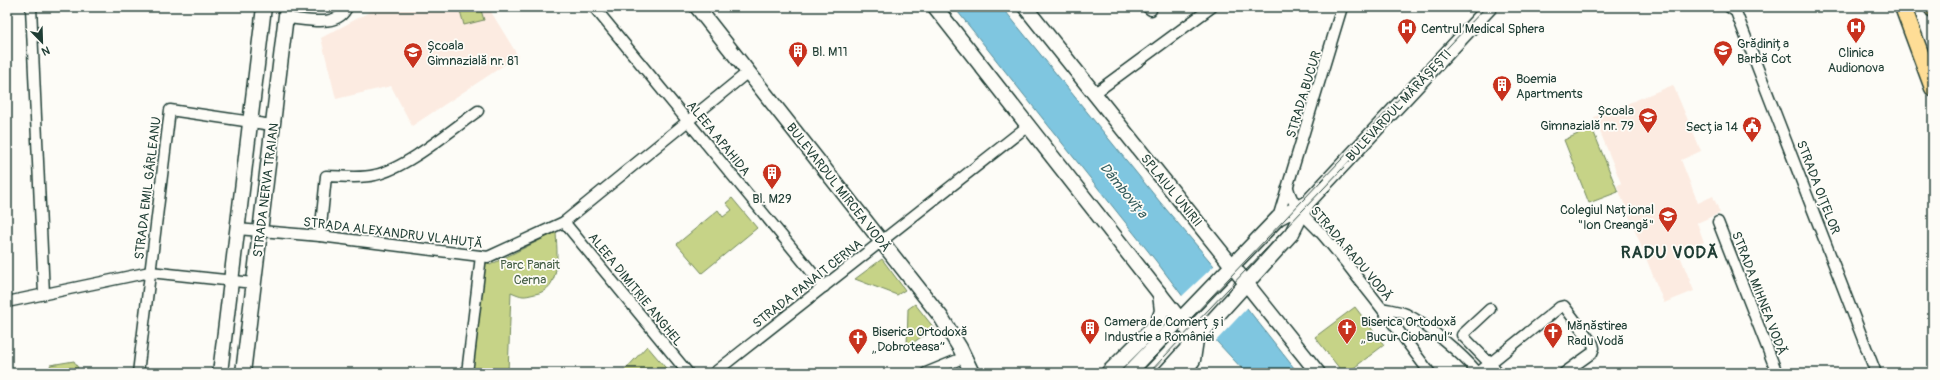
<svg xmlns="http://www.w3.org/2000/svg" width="1940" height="380" viewBox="0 0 1940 380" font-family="Pangolin,sans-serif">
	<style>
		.built { fill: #fcebe1 }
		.green { fill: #c6d387; stroke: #72885e }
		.water { fill: #7fc6e0; stroke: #598f9b }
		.pier { fill: #fdfcf7 }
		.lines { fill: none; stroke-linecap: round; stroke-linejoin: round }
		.street-casing { stroke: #1f3d34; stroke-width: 13 }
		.secondary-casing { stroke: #1f3d34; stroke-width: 17 }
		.primary-casing { stroke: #1f3d34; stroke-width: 19 }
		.street { stroke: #fdfcf7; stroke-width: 10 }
		.secondary { stroke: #fdfcf7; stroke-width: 14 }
		.primary { stroke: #fedd96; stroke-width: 16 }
		.tram { stroke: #1f3d34; stroke-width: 1 }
		.labels { text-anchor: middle; stroke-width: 3.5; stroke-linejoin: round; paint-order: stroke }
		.poi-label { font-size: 13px; fill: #1f3d34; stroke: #fdfcf7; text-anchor: start }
		.street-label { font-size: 13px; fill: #1f3d34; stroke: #fdfcf7 }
		.park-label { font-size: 13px; fill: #496249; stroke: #fdfcf7 }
		.water-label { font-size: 14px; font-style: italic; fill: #375f5f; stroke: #fdfcf7 }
		.district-label { font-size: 17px; font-weight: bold; letter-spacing: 1px; fill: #1f3d34; stroke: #fdfcf7 }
	</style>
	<rect width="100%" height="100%" fill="#fdfcf7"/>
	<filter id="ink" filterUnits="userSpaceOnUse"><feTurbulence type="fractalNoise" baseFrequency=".025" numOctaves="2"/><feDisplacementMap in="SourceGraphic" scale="8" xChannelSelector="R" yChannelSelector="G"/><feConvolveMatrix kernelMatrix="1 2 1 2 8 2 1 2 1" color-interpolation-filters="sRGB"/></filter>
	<g filter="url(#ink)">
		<g class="built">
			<polygon points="379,7 488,7 518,56 412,126 391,86 336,99 321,38"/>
			<polygon points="1673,85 1701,151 1681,160 1698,203 1713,196 1720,213 1697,223 1704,242 1679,253 1694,291 1664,303 1617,186 1621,183 1594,117"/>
		</g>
		<g class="green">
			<polygon points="459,7 480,7 484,20 464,25"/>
			<polygon points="1592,128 1618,192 1589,203 1564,140"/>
			<polygon points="732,198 757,228 702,273 677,244 718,210 723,217 732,210 726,203"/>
			<path d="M556,232C557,252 562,290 535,294C523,297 523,297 511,292L508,373H467L481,256L490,265Z"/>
			<polygon points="882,259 905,290 897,295 855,279"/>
			<polygon points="915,304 934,328 907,347 908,309"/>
			<polygon points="1355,307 1384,345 1347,373 1343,373 1315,337"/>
			<polygon points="647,346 670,373 624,373 623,372"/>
			<polygon points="74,361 78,368 75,372 53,373 50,365"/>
		</g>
		<polygon class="water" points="954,7 1002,7 1160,202 1214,266 1298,373 1246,373 1218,343 1156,261"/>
		<polygon class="pier" points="1216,264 1248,307 1215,342 1181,297"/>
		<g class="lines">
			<g class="street-casing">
				<g id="street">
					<polyline points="31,7 44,294"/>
					<polyline points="594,7 824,287"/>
					<polyline points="1147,7 1151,10"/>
					<polyline points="1729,7 1736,12 1876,373"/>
					<path d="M286,18C305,19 338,29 347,7"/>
					<polyline points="1095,93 1212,7"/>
					<path d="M1288,188C1293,208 1309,220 1322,234C1335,249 1348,265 1360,281C1385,311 1407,343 1430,373"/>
					<polyline points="1278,218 1342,7"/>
					<polyline points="564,222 688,373"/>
					<polyline points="1718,222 1777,373"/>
					<polyline points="237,229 320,236 488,257 564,222 748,72"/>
					<path d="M320,236L326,176C342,176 360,179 375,175C407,168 451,130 478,111"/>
					<polyline points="7,302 150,272 253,283"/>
					<path d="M1382,308C1390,310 1399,311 1406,314C1428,325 1462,354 1478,373L1560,307L1564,306L1593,344L1594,348L1592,353L1564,373"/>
					<polyline points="1490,309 1462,335 1499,373"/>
					<polyline points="138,373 170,110 272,125"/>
					<polyline points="467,373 481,256"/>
					<polyline points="714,373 1029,125"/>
					<polyline points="926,373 965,357"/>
				</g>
			</g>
			<g class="secondary-casing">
				<g id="secondary">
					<polyline points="697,7 941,317 960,348 972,373"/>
					<polyline points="935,7 1196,340"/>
					<polyline points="1025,7 1318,373"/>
					<polyline points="220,373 264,7"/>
					<polyline points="243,373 287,7"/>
					<polyline points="1108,373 1157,324 1162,311 1160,294"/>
					<polyline points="1129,373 1278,218 1307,203"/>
					<polyline points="1165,373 1292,233 1307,203 1490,7"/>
					<polyline points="1183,373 1193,360 1196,340"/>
				</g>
			</g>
			<g class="primary-casing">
				<g id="primary">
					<polyline points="1903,7 1933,88"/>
					<polyline points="1932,7 1933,9"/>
				</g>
			</g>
			<use href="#street" class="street"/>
			<use href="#secondary" class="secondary"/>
			<use href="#primary" class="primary"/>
			<g class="tram">
				<polyline points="1139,373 1486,7"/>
				<path d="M1149,373C1230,286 1313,200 1395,113"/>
			</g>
		</g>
	</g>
	<defs>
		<g id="hospital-pin" transform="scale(1)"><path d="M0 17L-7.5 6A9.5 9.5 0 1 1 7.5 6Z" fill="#c8321e" stroke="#fdfcf7"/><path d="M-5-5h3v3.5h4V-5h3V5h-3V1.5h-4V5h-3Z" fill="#fff"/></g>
		<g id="school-pin" transform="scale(1)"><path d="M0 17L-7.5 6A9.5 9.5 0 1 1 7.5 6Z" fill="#c8321e" stroke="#fdfcf7"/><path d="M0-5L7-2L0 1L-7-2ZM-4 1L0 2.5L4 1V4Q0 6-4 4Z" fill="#fff"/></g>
		<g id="building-pin" transform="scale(1)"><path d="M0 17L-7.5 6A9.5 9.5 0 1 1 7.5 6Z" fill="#c8321e" stroke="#fdfcf7"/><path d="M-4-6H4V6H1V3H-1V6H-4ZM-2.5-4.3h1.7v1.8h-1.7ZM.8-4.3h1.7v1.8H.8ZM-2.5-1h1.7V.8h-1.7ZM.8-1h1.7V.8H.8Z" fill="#fff"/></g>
		<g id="civic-pin" transform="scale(1)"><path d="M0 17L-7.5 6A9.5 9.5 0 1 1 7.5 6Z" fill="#c8321e" stroke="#fdfcf7"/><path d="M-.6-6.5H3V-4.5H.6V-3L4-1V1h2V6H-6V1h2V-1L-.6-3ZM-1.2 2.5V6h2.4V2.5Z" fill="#fff"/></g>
		<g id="church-pin" transform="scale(1)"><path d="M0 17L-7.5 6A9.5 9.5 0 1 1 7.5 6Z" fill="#c8321e" stroke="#fdfcf7"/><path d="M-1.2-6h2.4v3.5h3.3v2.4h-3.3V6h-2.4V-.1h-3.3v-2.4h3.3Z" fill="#fff"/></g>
	</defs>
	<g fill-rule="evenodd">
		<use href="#hospital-pin" x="1856" y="27"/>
		<use href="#hospital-pin" x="1407" y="28"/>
		<use href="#school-pin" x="1723" y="50"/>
		<use href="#building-pin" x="798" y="51"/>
		<use href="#school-pin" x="413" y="52"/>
		<use href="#building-pin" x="1502" y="85"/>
		<use href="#school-pin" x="1648" y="117"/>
		<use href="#civic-pin" x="1752" y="126"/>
		<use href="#building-pin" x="772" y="173"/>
		<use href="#school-pin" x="1668" y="216"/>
		<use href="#building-pin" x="1090" y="328"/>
		<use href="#church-pin" x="1347" y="328"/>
		<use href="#church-pin" x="1553" y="332"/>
		<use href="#church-pin" x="858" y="338"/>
	</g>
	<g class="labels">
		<g class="poi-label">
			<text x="1421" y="33">Centrul Medical Sphera</text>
			<text x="1737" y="48">Grădinița<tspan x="1737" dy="15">Barbă Cot</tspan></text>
			<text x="427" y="50">Școala<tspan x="427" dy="15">Gimnazială nr. 81</tspan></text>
			<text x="812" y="56">Bl. M11</text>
			<text x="1856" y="57" text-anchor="middle">Clinica<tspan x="1856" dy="15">Audionova</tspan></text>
			<text x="1516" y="83">Boemia<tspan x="1516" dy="15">Apartments</tspan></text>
			<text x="1634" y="115" text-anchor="end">Școala<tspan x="1634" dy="15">Gimnazială nr. 79</tspan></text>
			<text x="1738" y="131" text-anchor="end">Secția 14</text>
			<text x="772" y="203" text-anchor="middle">Bl. M29</text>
			<text x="1654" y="214" text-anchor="end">Colegiul Național<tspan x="1654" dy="15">"Ion Creangă"</tspan></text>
			<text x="1104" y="326">Camera de Comerț și<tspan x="1104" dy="15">Industrie a României</tspan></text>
			<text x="1361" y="326">Biserica Ortodoxă<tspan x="1361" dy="15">„Bucur Ciobanul”</tspan></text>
			<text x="1567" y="330">Mănăstirea<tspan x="1567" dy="15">Radu Vodă</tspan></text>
			<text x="872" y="336">Biserica Ortodoxă<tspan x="872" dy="15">„Dobroteasa”</tspan></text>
		</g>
		<g class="street-label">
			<text transform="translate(1303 94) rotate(-73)" y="5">STRADA BUCUR</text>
			<text transform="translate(1398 105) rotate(-47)" y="5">BULEVARDUL MĂRĂȘEȘTI</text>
			<text transform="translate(719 138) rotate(51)" y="5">ALEEA APAHIDA</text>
			<text transform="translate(839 187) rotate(52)" y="5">BULEVARDUL MIRCEA VODĂ</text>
			<text transform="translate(1819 187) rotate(69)" y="5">STRADA OIȚELOR</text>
			<text transform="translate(147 188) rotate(-83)" y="5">STRADA EMIL GÂRLEANU</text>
			<text transform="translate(265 190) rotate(-83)" y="5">STRADA NERVA TRAIAN</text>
			<text transform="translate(1172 190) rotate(51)" y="5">SPLAIUL UNIRII</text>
			<text transform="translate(393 232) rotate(7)" y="5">STRADA ALEXANDRU VLAHUȚĂ</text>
			<text transform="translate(1352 253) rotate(50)" y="5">STRADA RADU VODĂ</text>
			<text transform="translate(807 283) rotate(-38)" y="5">STRADA PANAIT CERNA</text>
			<text transform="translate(636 289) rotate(51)" y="5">ALEEA DIMITRIE ANGHEL</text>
			<text transform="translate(1760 293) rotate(69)" y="5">STRADA MIHNEA VODĂ</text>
		</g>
		<g class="park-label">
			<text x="530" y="269">Parc Panait<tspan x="530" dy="15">Cerna</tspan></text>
		</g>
		<g class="water-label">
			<text transform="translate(1124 190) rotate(51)" y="5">Dâmbovița</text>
		</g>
		<g class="district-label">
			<text x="1670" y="258">RADU VODĂ</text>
		</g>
	</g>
	<rect width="1940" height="380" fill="none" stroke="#fdfcf7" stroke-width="24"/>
	<rect x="12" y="12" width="1916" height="356" fill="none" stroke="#1f3d34" stroke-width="1.5" filter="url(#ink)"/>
	<g transform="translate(42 42) rotate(157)" stroke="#fdfcf7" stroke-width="3" paint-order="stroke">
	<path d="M0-3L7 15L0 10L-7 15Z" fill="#1f3d34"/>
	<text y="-6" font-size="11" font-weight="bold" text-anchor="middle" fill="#1f3d34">N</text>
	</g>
</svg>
